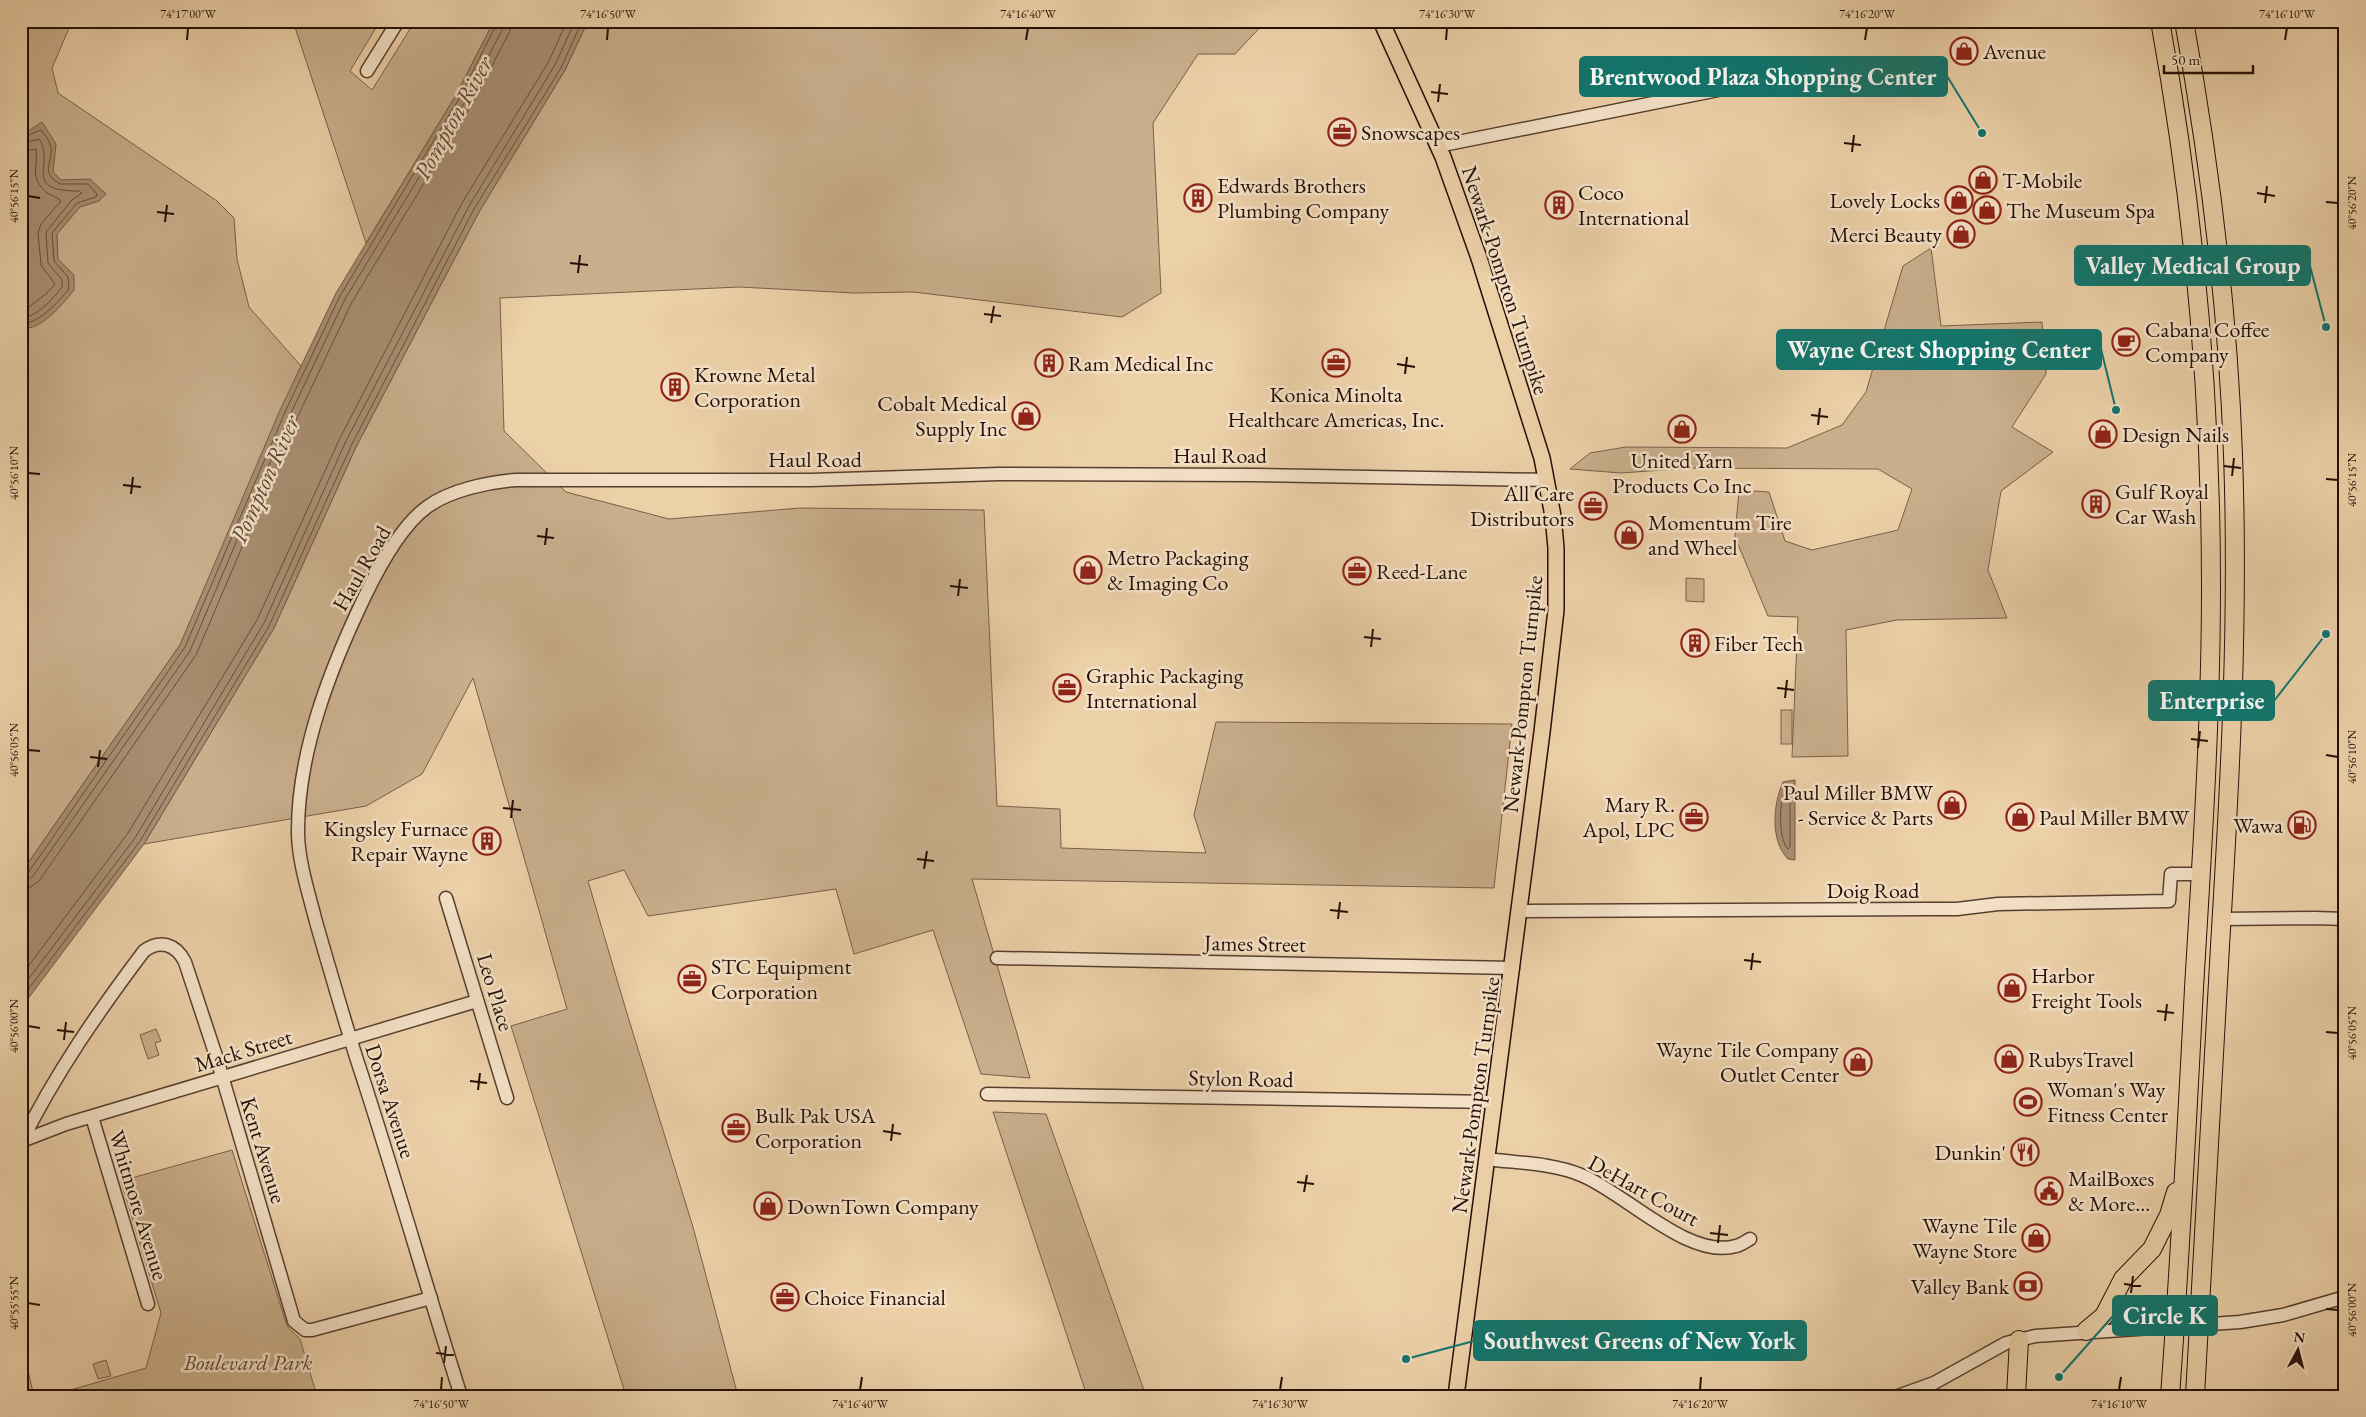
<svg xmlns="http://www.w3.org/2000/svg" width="2366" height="1417" viewBox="0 0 2366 1417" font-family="'EB Garamond',serif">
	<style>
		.green { fill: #caaf8d; stroke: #785f4a }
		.water { fill: #a88e71; stroke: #745b47 }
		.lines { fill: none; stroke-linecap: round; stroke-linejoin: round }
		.shore { stroke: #664e3c; stroke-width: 1 }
		.minor-casing { stroke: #573f2f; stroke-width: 15 }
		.major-casing { stroke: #250f07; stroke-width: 18 }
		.highway-casing { stroke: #250f07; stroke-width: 20 }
		.minor { stroke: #f3e0c6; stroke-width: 12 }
		.major { stroke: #ecd0a8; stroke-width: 15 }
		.highway { stroke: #ecd0a8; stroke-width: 18 }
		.ticks { fill: none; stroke: #250f07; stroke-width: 2 }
		.labels { text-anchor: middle; stroke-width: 5; stroke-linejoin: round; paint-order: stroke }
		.poi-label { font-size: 22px; fill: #250f07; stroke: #f3e0c6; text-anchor: start }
		.street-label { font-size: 22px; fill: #250f07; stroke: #f3e0c6 }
		.park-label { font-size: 22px; font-style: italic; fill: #5f4736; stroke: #f3e0c6 }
		.water-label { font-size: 24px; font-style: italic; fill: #604837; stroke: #f3e0c6 }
		.leader { fill: none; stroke: #0f766e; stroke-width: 2 }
		.callout-dot { fill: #0f766e; stroke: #f3e0c6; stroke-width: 2 }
		.callout { fill: #0f766e; stroke: #0f766e; stroke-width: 2 }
		.callout-label { font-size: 24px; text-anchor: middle; font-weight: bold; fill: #fff }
		.neatline { fill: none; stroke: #250f07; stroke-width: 2 }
		.ticks-label { font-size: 12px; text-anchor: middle; fill: #250f07 }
	</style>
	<rect width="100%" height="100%" fill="#ecd0a8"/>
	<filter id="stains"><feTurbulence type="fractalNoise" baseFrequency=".004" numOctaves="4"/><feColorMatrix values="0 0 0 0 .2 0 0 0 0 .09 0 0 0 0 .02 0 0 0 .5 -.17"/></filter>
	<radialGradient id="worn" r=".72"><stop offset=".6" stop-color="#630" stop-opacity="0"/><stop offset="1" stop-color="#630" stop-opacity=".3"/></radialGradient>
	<g class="green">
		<polygon points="21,21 72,21 52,68 58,93 217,201 234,218 237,259 249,307 301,366 180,645 21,873"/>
		<polygon points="293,21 380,21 350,71 372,90 415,21 494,21 456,95 366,243"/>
		<polygon points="588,21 1266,21 1235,54 1198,54 1153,123 1161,293 1122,317 913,292 854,293 739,287 500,298 504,431 566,492 669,519 800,508 984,510 997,806 1060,809 1061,848 1206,853 1194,815 1216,722 1512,724 1494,888 972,879 1030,1078 981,1074 933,930 854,954 836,889 648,916 624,870 588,881 628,1017 693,1227 738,1396 626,1396 511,1026 567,1009 473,678 422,774 366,806 144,844 274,628 356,447 479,212 565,70"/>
		<polygon points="1931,248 1941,326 2042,322 2046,374 2012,427 2053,452 2001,491 1988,570 2007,618 1897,620 1846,630 1848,756 1792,757 1798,617 1768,616 1735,537 1739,490 1769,492 1785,541 1812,550 1898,530 1912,489 1878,469 1690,468 1621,473 1570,469 1590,453 1626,447 1787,448 1842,425 1866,392 1903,266"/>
		<polygon points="1686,578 1704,579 1704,602 1686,601"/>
		<rect x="1781" y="710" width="11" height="34"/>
		<polygon points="156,1029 161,1041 155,1043 159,1055 148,1059 140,1035"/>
		<polygon points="993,1112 1046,1114 1146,1396 1087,1396"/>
		<polygon points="232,1150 287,1326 300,1339 317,1396 50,1396 146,1368 161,1313 121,1181"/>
		<polygon points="21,1341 34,1396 21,1396"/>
		<polygon points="106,1360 111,1376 98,1379 93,1364"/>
	</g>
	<g class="water">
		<polygon points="494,21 588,21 565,70 479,212 356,447 274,628 144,844 21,1008 21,873 180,645 280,410 336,293 456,95"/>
		<path d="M42,122L56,144L53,172L61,180L90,179L106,194L99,201L80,207L57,234L58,259L74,275V290C62,305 42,330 21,329V136Z"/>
		<path d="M1795,780V860L1788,859C1770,841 1773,804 1783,782Z"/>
	</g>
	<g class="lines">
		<g class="shore">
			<path d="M21,138L41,130C44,134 49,139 50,144C56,161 37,171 60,184H88L97,194L96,197L77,203L52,233L54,261L68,277L69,289C58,302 39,324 21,324"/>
			<path d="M21,144L39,139C56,164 20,191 79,191L82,193L72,200L46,232L48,263L62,280V287C54,298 36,318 21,318"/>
			<path d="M21,152L36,149C38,170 29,177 47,193C52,196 57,197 61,201L41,224L38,233L41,265L55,284L47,293L25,310L21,311"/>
			<path d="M1788,786L1790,789V847L1788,849C1778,840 1778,794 1788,786Z"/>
			<polyline points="21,875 27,874 35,863 185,647 285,412 340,296 460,97 498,21"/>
			<polyline points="21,882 27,881 33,876 190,651 290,415 345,299 466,100 503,28 504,21"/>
			<polyline points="21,889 30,887 39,881 196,655 297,418 352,302 472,104 510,31 512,21"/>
			<polyline points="21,976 128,833 257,620 340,438 462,203 549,61 567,21"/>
			<polyline points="21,989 135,838 264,623 346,441 469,206 555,65 575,21"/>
			<polyline points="21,999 140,841 269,626 352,444 474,209 561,68 582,21"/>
		</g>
		<g class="minor-casing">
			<g id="minor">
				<polyline points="367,71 398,21"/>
				<polyline points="1438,146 1748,84"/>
				<polyline points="446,898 507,1098"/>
				<polyline points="1520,911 1926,909 1957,909 1998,904 2169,901 2171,874 2200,874"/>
				<polyline points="2222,919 2315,918 2345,919"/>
				<polyline points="997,958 1513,968"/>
				<polyline points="987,1094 1495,1102"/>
				<polyline points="92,1117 148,1304"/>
				<polyline points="22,1141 66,1124 477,1001"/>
				<path d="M21,1143C55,1074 98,1012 144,951C160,939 176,944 185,962L217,1059L294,1321L305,1330H312L431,1298"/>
				<path d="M1487,1159C1517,1163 1553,1163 1581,1175C1624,1192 1688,1260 1736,1246C1741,1245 1746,1241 1750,1239"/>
				<path d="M461,1396C425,1283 393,1169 356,1057C342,1012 329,967 316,922C309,894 299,864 298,835C297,753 330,669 365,596C379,567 401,526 427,507C450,490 489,482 516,480H811L999,474L1254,475L1547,480"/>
				<polyline points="1898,1396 1934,1383 2006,1343 2035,1336 2240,1322 2283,1315 2345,1297"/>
			</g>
		</g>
		<g class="major-casing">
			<polyline id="major" points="1381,21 1443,157 1479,258 1542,458 1553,516 1556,548 1556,610 1542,732 1456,1396"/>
		</g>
		<g class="highway-casing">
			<g id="highway">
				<path d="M2160,21C2194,207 2211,397 2211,586C2211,720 2202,854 2194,988C2187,1124 2180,1260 2170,1396"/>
				<path d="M2184,21C2210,164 2228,309 2233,455C2239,619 2230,782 2220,946C2212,1096 2203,1246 2195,1396"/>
				<polyline points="2086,1331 2104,1316 2123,1279 2152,1249 2169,1215 2176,1192"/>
				<polyline points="2016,1396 2019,1340"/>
			</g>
		</g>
		<use href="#minor" class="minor"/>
		<use href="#major" class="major"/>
		<use href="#highway" class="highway"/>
	</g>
	<path class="ticks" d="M187,40L188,28M607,40L608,28M1026,40L1028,28M1446,40L1447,28M1865,40L1867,28M2285,40L2287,28M1431,92L1448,94M1438,102L1440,84M1844,143L1861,145M1852,152L1854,135M2257,193L2275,196M28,196L40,198M2326,202L2338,203M2265,203L2267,186M157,212L174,214M165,222L167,205M570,263L588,265M578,273L580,255M984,314L1001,316M991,323L994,306M1397,364L1415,367M1405,374L1407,357M1811,415L1828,417M1818,425L1820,408M2224,466L2241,468M28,473L40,474M2232,476L2234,458M2326,479L2338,480M123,485L141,487M131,494L133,477M537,536L554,538M545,545L547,528M950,586L968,588M958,596L960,579M1364,637L1381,639M1371,647L1373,629M1777,688L1794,690M1785,698L1787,680M2191,739L2208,741M2198,748L2200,731M28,750L40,751M2326,755L2338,757M90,757L107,759M98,767L100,750M503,808L521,810M511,818L513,800M917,859L934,861M924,869L927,851M1330,910L1348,912M1338,919L1340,902M1744,960L1761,962M1751,970L1753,953M2157,1011L2174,1013M2165,1021L2167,1004M28,1026L40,1028M57,1030L74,1032M2326,1032L2338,1033M64,1040L66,1022M470,1081L487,1083M478,1090L480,1073M883,1131L901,1134M891,1141L893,1124M1297,1182L1314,1184M1304,1192L1307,1175M1710,1233L1728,1235M1718,1243L1720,1225M2124,1284L2141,1286M2131,1293L2133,1276M28,1303L40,1305M2326,1309L2338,1310M436,1353L454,1355M444,1363L446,1346M441,1390L442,1377M860,1390L862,1377M1280,1390L1282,1377M1700,1390L1701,1377M2119,1390L2121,1377"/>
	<defs>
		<g id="shop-ring" transform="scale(1.4375)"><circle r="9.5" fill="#f3e0c6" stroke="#8f2418" stroke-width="1.5"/><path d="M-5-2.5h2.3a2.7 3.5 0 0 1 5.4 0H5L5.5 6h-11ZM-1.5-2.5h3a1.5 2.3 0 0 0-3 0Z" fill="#8f2418"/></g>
		<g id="office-ring" transform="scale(1.4375)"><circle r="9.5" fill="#f3e0c6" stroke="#8f2418" stroke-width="1.5"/><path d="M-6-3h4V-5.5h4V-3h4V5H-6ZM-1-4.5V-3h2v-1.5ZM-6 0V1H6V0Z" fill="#8f2418"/></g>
		<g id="building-ring" transform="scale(1.4375)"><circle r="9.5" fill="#f3e0c6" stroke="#8f2418" stroke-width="1.5"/><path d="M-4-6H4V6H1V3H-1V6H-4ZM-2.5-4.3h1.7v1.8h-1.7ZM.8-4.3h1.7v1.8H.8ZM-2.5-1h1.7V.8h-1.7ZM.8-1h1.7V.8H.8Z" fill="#8f2418"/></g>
		<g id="cafe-ring" transform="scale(1.4375)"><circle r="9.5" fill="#f3e0c6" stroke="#8f2418" stroke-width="1.5"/><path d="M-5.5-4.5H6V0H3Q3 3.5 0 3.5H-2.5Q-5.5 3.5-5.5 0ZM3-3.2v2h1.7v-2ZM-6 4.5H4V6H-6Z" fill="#8f2418"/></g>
		<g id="fuel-ring" transform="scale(1.4375)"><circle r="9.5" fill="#f3e0c6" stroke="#8f2418" stroke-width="1.5"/><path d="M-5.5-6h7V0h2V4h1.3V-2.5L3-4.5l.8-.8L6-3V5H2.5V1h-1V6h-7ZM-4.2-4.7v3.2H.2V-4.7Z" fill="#8f2418"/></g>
		<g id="stadium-ring" transform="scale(1.4375)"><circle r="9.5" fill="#f3e0c6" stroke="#8f2418" stroke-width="1.5"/><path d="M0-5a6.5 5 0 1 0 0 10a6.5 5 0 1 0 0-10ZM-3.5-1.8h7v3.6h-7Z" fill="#8f2418"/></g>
		<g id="restaurant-ring" transform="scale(1.4375)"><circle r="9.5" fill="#f3e0c6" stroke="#8f2418" stroke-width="1.5"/><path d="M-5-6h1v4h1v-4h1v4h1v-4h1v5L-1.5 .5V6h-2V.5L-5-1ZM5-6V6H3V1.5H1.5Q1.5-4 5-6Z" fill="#8f2418"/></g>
		<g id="civic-ring" transform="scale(1.4375)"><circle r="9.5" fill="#f3e0c6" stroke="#8f2418" stroke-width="1.5"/><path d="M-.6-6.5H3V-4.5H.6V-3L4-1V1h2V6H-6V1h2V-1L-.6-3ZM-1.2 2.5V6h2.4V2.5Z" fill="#8f2418"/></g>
		<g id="bank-ring" transform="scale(1.4375)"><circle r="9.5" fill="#f3e0c6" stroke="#8f2418" stroke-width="1.5"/><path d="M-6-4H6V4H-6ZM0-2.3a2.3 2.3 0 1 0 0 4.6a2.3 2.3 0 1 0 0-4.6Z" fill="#8f2418"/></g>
	</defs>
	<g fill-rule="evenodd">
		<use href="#shop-ring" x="1964" y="51"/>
		<use href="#office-ring" x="1342" y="132"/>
		<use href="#shop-ring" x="1983" y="180"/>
		<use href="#building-ring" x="1198" y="198"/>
		<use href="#shop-ring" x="1959" y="200"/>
		<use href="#building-ring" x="1559" y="205"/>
		<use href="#shop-ring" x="1987" y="210"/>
		<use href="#shop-ring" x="1961" y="234"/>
		<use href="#cafe-ring" x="2126" y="342"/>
		<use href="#building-ring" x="1049" y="363"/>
		<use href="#office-ring" x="1336" y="363"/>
		<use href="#building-ring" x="675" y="387"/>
		<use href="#shop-ring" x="1026" y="416"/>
		<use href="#shop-ring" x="1682" y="429"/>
		<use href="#shop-ring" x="2103" y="434"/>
		<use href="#building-ring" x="2096" y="504"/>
		<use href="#office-ring" x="1593" y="506"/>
		<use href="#shop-ring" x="1629" y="535"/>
		<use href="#shop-ring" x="1088" y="570"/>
		<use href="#office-ring" x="1357" y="571"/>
		<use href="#building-ring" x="1695" y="643"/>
		<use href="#office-ring" x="1067" y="688"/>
		<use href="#shop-ring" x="1952" y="805"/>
		<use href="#office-ring" x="1694" y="817"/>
		<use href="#shop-ring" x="2020" y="817"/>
		<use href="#fuel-ring" x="2302" y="825"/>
		<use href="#building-ring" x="487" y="841"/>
		<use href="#office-ring" x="692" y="979"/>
		<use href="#shop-ring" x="2012" y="988"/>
		<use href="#shop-ring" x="2009" y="1059"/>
		<use href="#shop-ring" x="1858" y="1062"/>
		<use href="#stadium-ring" x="2028" y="1102"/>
		<use href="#office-ring" x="736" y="1128"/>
		<use href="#restaurant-ring" x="2025" y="1152"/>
		<use href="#civic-ring" x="2049" y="1191"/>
		<use href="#shop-ring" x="768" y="1206"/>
		<use href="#shop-ring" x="2036" y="1238"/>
		<use href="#bank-ring" x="2028" y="1286"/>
		<use href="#office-ring" x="785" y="1297"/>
	</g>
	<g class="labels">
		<g class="poi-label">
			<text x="1983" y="59">Avenue</text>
			<text x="1361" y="140">Snowscapes</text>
			<text x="2002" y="188">T-Mobile</text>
			<text x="1217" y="193">Edwards Brothers<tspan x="1217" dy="25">Plumbing Company</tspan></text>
			<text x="1578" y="200">Coco<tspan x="1578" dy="25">International</tspan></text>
			<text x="1940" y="208" text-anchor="end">Lovely Locks</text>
			<text x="2006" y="218">The Museum Spa</text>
			<text x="1942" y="242" text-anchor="end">Merci Beauty</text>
			<text x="2145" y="337">Cabana Coffee<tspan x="2145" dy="25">Company</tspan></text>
			<text x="1068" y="371">Ram Medical Inc</text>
			<text x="694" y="382">Krowne Metal<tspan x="694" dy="25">Corporation</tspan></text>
			<text x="1336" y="402" text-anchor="middle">Konica Minolta<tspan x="1336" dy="25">Healthcare Americas, Inc.</tspan></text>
			<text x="1007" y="411" text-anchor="end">Cobalt Medical<tspan x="1007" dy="25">Supply Inc</tspan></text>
			<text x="2122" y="442">Design Nails</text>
			<text x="1682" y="468" text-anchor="middle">United Yarn<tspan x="1682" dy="25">Products Co Inc</tspan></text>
			<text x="2115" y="499">Gulf Royal<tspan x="2115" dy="25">Car Wash</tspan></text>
			<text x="1574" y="501" text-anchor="end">All Care<tspan x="1574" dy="25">Distributors</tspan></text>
			<text x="1648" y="530">Momentum Tire<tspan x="1648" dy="25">and Wheel</tspan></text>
			<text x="1107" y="565">Metro Packaging<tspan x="1107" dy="25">&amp; Imaging Co</tspan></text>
			<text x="1376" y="579">Reed-Lane</text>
			<text x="1714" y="651">Fiber Tech</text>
			<text x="1086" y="683">Graphic Packaging<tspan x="1086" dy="25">International</tspan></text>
			<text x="1933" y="800" text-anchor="end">Paul Miller BMW<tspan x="1933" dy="25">- Service &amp; Parts</tspan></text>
			<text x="1675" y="812" text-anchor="end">Mary R.<tspan x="1675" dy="25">Apol, LPC</tspan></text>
			<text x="2039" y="825">Paul Miller BMW</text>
			<text x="2283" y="833" text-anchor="end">Wawa</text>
			<text x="468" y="836" text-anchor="end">Kingsley Furnace<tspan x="468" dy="25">Repair Wayne</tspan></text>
			<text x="711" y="974">STC Equipment<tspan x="711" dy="25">Corporation</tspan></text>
			<text x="2031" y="983">Harbor<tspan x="2031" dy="25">Freight Tools</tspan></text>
			<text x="1839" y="1057" text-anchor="end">Wayne Tile Company<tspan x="1839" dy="25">Outlet Center</tspan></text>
			<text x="2028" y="1067">RubysTravel</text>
			<text x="2047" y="1097">Woman's Way<tspan x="2047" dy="25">Fitness Center</tspan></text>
			<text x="755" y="1123">Bulk Pak USA<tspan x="755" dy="25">Corporation</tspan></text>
			<text x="2006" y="1160" text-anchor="end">Dunkin'</text>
			<text x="2068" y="1186">MailBoxes<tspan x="2068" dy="25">&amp; More...</tspan></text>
			<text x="787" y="1214">DownTown Company</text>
			<text x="2017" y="1233" text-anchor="end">Wayne Tile<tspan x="2017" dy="25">Wayne Store</tspan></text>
			<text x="2009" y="1294" text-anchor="end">Valley Bank</text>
			<text x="804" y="1305">Choice Financial</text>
		</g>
		<g class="street-label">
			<text transform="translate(1506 280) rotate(72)" y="8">Newark-Pompton Turnpike</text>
			<text x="1220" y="463">Haul Road</text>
			<text x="815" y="467">Haul Road</text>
			<text transform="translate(361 568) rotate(-60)" y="8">Haul Road</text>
			<text transform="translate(1522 694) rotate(-84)" y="8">Newark-Pompton Turnpike</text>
			<text x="1873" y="898">Doig Road</text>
			<text transform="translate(1255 943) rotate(1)" y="8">James Street</text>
			<text transform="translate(496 992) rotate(73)" y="8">Leo Place</text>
			<text transform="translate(243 1050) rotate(-17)" y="8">Mack Street</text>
			<text transform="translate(1241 1078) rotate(1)" y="8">Stylon Road</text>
			<text transform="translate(1475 1095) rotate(-82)" y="8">Newark-Pompton Turnpike</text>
			<text transform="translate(391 1101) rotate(72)" y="8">Dorsa Avenue</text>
			<text transform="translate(264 1150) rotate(73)" y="8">Kent Avenue</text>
			<text transform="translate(1644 1190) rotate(29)" y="8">DeHart Court</text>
			<text transform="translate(139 1205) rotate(73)" y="8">Whitmore Avenue</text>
		</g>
		<g class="park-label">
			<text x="248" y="1370">Boulevard Park</text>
		</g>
		<g class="water-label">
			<text transform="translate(453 118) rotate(-61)" y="8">Pompton River</text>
			<text transform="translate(265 479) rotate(-66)" y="8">Pompton River</text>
		</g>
	</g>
	<path class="leader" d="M1982 133L1947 76M2326 327L2310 266M2116 410L2101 349M2326 634L2274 701M2059 1377L2113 1316M1406 1359L1474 1341"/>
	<g class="callout-dot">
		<circle cx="1982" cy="133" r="5"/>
		<circle cx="2326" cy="327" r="5"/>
		<circle cx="2116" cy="410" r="5"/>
		<circle cx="2326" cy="634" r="5"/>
		<circle cx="2059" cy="1377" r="5"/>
		<circle cx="1406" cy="1359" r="5"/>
	</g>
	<g class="callout">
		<rect x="1580" y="57" width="367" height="39" rx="5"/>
		<rect x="2075" y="246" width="235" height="39" rx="5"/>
		<rect x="1777" y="330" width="324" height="39" rx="5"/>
		<rect x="2149" y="681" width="125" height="39" rx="5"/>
		<rect x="2113" y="1296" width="104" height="39" rx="5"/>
		<rect x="1474" y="1321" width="332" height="39" rx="5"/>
	</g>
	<g class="callout-label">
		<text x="1763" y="85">Brentwood Plaza Shopping Center</text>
		<text x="2193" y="274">Valley Medical Group</text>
		<text x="1939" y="358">Wayne Crest Shopping Center</text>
		<text x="2212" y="709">Enterprise</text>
		<text x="2165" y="1324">Circle K</text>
		<text x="1640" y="1349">Southwest Greens of New York</text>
	</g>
	<rect width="2366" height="1417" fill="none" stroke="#ecd0a8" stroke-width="55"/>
	<g transform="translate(2298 1350) rotate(7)" stroke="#f3e0c6" stroke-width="4" paint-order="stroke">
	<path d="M0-4L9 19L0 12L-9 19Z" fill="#250f07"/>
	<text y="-8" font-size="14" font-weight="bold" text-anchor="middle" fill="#250f07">N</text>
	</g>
	<path d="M2164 65v8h89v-8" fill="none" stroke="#250f07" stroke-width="2.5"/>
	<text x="2171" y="65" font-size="15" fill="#250f07" stroke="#f3e0c6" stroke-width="4" paint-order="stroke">50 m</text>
	<rect x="28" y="28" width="2310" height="1362" class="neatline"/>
	<g class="ticks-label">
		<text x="188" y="18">74°17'00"W</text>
		<text x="608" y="18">74°16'50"W</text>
		<text x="1028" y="18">74°16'40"W</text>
		<text x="1447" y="18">74°16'30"W</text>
		<text x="1867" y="18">74°16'20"W</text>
		<text x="2287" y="18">74°16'10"W</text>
		<text transform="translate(14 196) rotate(-90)" y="4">40°56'15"N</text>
		<text transform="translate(2352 203) rotate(-90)" y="4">40°56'20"N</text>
		<text transform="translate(14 473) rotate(-90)" y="4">40°56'10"N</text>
		<text transform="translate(2352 480) rotate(-90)" y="4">40°56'15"N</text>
		<text transform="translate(14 750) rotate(-90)" y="4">40°56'05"N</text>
		<text transform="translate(2352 757) rotate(-90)" y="4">40°56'10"N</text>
		<text transform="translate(14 1026) rotate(-90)" y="4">40°56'00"N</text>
		<text transform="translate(2352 1033) rotate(-90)" y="4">40°56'05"N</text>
		<text transform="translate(14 1303) rotate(-90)" y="4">40°55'55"N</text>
		<text transform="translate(2352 1310) rotate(-90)" y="4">40°56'00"N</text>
		<text x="441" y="1408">74°16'50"W</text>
		<text x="860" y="1408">74°16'40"W</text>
		<text x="1280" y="1408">74°16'30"W</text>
		<text x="1700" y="1408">74°16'20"W</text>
		<text x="2119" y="1408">74°16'10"W</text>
	</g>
	<rect width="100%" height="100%" filter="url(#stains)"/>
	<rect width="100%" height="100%" fill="url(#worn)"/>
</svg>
